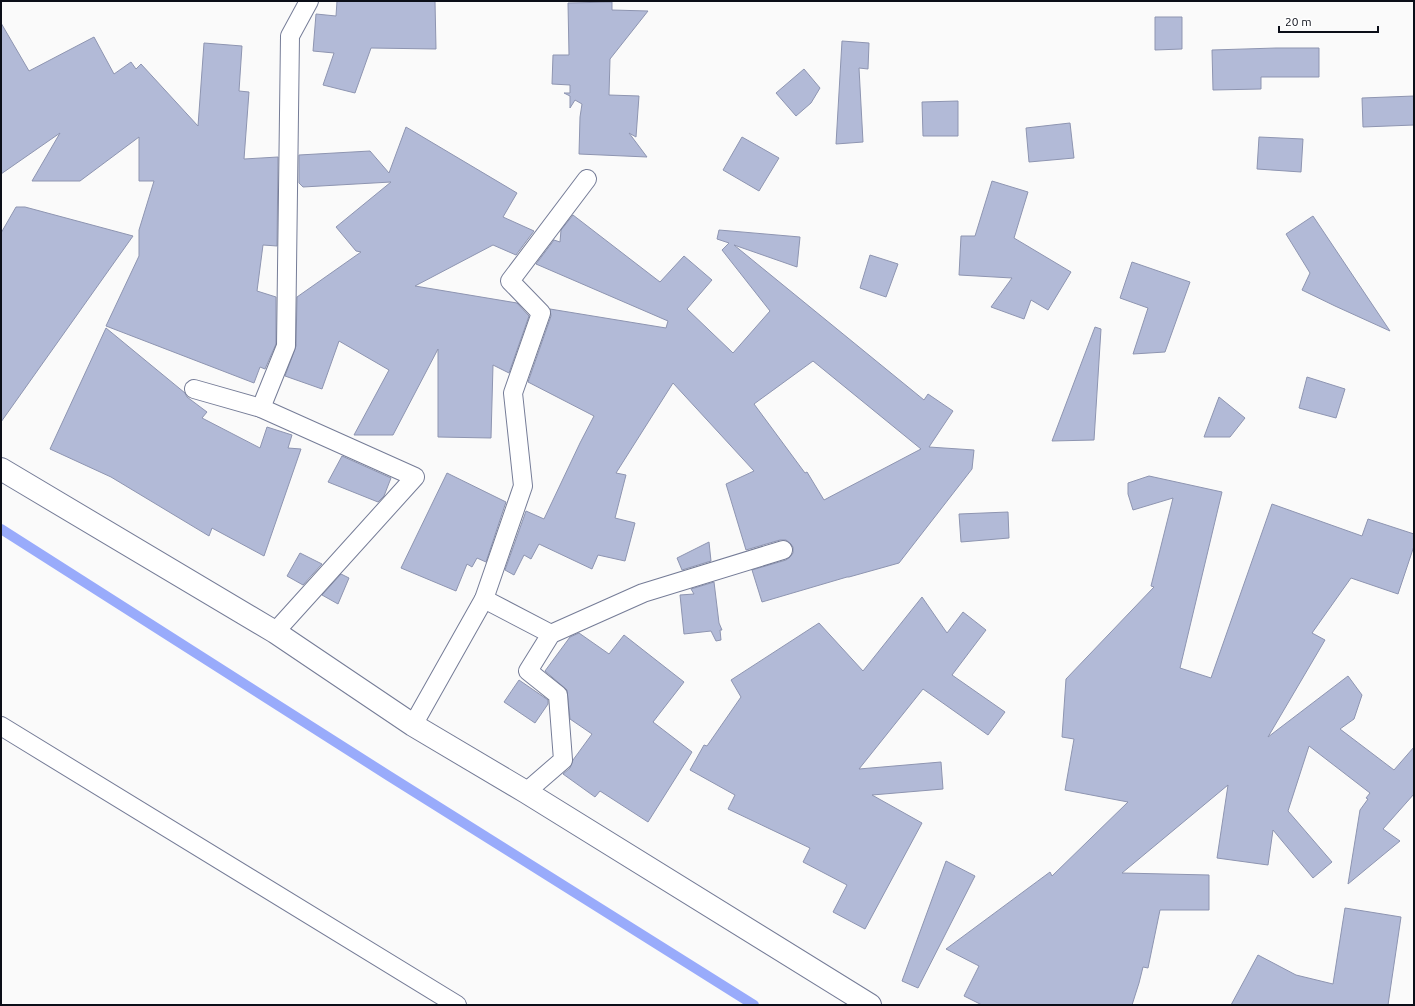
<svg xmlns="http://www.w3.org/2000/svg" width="1415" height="1006" viewBox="0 0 1415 1006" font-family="Ubuntu,sans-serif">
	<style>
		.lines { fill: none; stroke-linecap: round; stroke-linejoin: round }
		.stream { stroke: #99abfb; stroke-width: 10 }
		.building { fill: #b2bad7; stroke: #8e95b1; fill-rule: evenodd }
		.lane-casing { stroke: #757c97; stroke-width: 20 }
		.street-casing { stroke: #757c97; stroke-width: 24 }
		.lane { stroke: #fff; stroke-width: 18 }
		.street { stroke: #fff; stroke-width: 22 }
	</style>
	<rect width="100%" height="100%" fill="#fafafa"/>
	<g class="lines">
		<polyline class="stream" points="1,529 389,776 754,1005"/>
	</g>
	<g class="building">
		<polygon points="337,1 435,1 436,49 371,48 355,93 323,85 334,53 313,51 316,14 336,16"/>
		<polygon points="612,2 612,10 648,11 610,59 609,95 639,96 636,137 629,133 647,157 579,154 580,117 582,104 575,100 570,108 570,96 564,93 570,93 570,85 552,84 553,55 569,55 568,3"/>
		<polygon points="1155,17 1182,17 1182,49 1155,50"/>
		<polygon points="1,23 29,71 94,37 114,74 131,62 136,69 141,64 198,126 204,43 242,46 239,91 249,92 244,159 278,157 277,246 263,245 257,291 276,297 276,344 265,369 260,367 254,383 106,326 139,256 139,230 154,181 139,181 139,137 80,181 32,181 60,133 1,174"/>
		<polygon points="842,41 869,43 868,69 859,68 863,142 836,144"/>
		<polygon points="1276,48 1319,48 1319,77 1261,77 1261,89 1213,90 1212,50"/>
		<polygon points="804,69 820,88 811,103 796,116 776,93"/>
		<polygon points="1414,96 1414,125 1363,127 1362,98"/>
		<polygon points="958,101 958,136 923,136 922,102"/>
		<polygon points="1070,123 1074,158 1029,162 1026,128"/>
		<polygon points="406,127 517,193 503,217 534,231 516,255 493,245 415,286 517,303 529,316 509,373 493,365 491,438 438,437 438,349 393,435 354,435 389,370 339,341 322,389 285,376 296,346 297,297 361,252 356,251 336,227 391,182 303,187 299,183 299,155 370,151 389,173"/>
		<polygon points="742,137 779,158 759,191 723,170"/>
		<polygon points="1259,137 1303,139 1301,172 1257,169"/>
		<polygon points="992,181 1028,192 1014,238 1071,272 1048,310 1031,300 1024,319 991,307 1012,278 959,275 961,236 975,236"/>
		<polygon points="16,207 25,207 133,236 1,422 1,233"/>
		<path d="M573,215L660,282L684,256L712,280L687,309L733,353L770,311L722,250L729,243L717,239L719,230L800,237L797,267L734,245L924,400L928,394L953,411L929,447L974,450L972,469L899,563L849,577H847L762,602L752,570L786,560L790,557L793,553V547L790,543L786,540H780L746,550L726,484L754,471L673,383L616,473L626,475L615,518L635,523L625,561L598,555L592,569L539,544L531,559L524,555L514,575L505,570L526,511L544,519L580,443L594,416L528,382L551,316L550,309L666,328L668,321L536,264L554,240L560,242L561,230ZM813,361L921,449L824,500L807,472L805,473L754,404Z"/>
		<polygon points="1313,216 1390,331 1335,306 1302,290 1310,273 1286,234"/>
		<polygon points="870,255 898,264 886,297 860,288"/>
		<polygon points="1132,262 1190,282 1165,352 1133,354 1148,308 1120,298"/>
		<polygon points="1095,327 1101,329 1094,440 1052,441"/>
		<polygon points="106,328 185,393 187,397 207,412 202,418 260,448 267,427 292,435 288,448 301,449 264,556 212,528 209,536 111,477 50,449"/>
		<polygon points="1307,377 1345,389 1336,418 1299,408"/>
		<polygon points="1219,397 1245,418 1230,437 1204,437"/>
		<polygon points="342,456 391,478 384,496 378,502 328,482"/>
		<polygon points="447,473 506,502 486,562 477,558 472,567 467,564 456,591 401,568"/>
		<polygon points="1149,476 1222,492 1180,668 1211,678 1272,504 1362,536 1368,519 1414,534 1414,546 1398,594 1351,578 1312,633 1325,640 1268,737 1348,676 1362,695 1354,719 1340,729 1394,770 1414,747 1414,794 1383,829 1400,841 1348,884 1360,810 1368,799 1366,798 1370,793 1309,746 1288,811 1332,862 1313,878 1273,830 1268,865 1217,858 1228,785 1122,873 1209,875 1209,910 1160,910 1148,968 1143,967 1139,983 1132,1005 982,1005 964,996 979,966 946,949 1050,872 1052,876 1128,802 1065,790 1074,739 1062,737 1066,679 1154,587 1151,586 1173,498 1133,510 1128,494 1128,483"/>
		<polygon points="1008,512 1009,538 961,542 959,514"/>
		<polygon points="709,542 711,561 682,570 677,558"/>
		<polygon points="300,553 322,564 303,585 287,576"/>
		<polygon points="341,574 349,578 338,604 322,595"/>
		<polygon points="714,582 719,623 722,630 720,630 721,640 716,641 711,631 684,634 680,595 694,594 691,589"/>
		<polygon points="922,597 947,633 963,612 986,630 952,675 1005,712 988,735 923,689 859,769 941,762 943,789 872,795 922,823 865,929 833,912 847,885 803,862 810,848 728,809 735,795 690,770 704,745 707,746 741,697 731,680 819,623 863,671"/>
		<polygon points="579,633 609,654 624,635 684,682 653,722 692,752 648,822 600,791 595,797 563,774 570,768 573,760 592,734 570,719 567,690 545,671 570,637"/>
		<polygon points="519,680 548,700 548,704 535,723 504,702"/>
		<polygon points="946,861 975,876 918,988 902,981"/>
		<polygon points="1345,908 1401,917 1388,1005 1231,1005 1258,955 1296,975 1333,984"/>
	</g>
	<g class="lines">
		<g class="lane-casing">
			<g id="lane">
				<polyline points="194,389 261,408 415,477 275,632"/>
				<polyline points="261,408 286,346 290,36 309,1"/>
				<polyline points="484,599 551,634"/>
				<polyline points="413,725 484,599 523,486 513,393 541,313 510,281 587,179"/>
				<polyline points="1,726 457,1005"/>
				<polyline points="526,792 563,760 558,695 528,671 551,634 643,593 783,550"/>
			</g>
		</g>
		<g class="street-casing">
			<polyline id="street" points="1,469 275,632 413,725 526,792 870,1005"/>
		</g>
		<use href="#lane" class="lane"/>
		<use href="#street" class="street"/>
	</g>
	<rect width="1415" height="1006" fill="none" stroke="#0b0e18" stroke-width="4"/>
	<path d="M1279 26v6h99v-6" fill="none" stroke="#0b0e18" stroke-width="2"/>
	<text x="1285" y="26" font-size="12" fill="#0b0e18" stroke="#ffffff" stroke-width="3" paint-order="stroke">20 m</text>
</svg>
